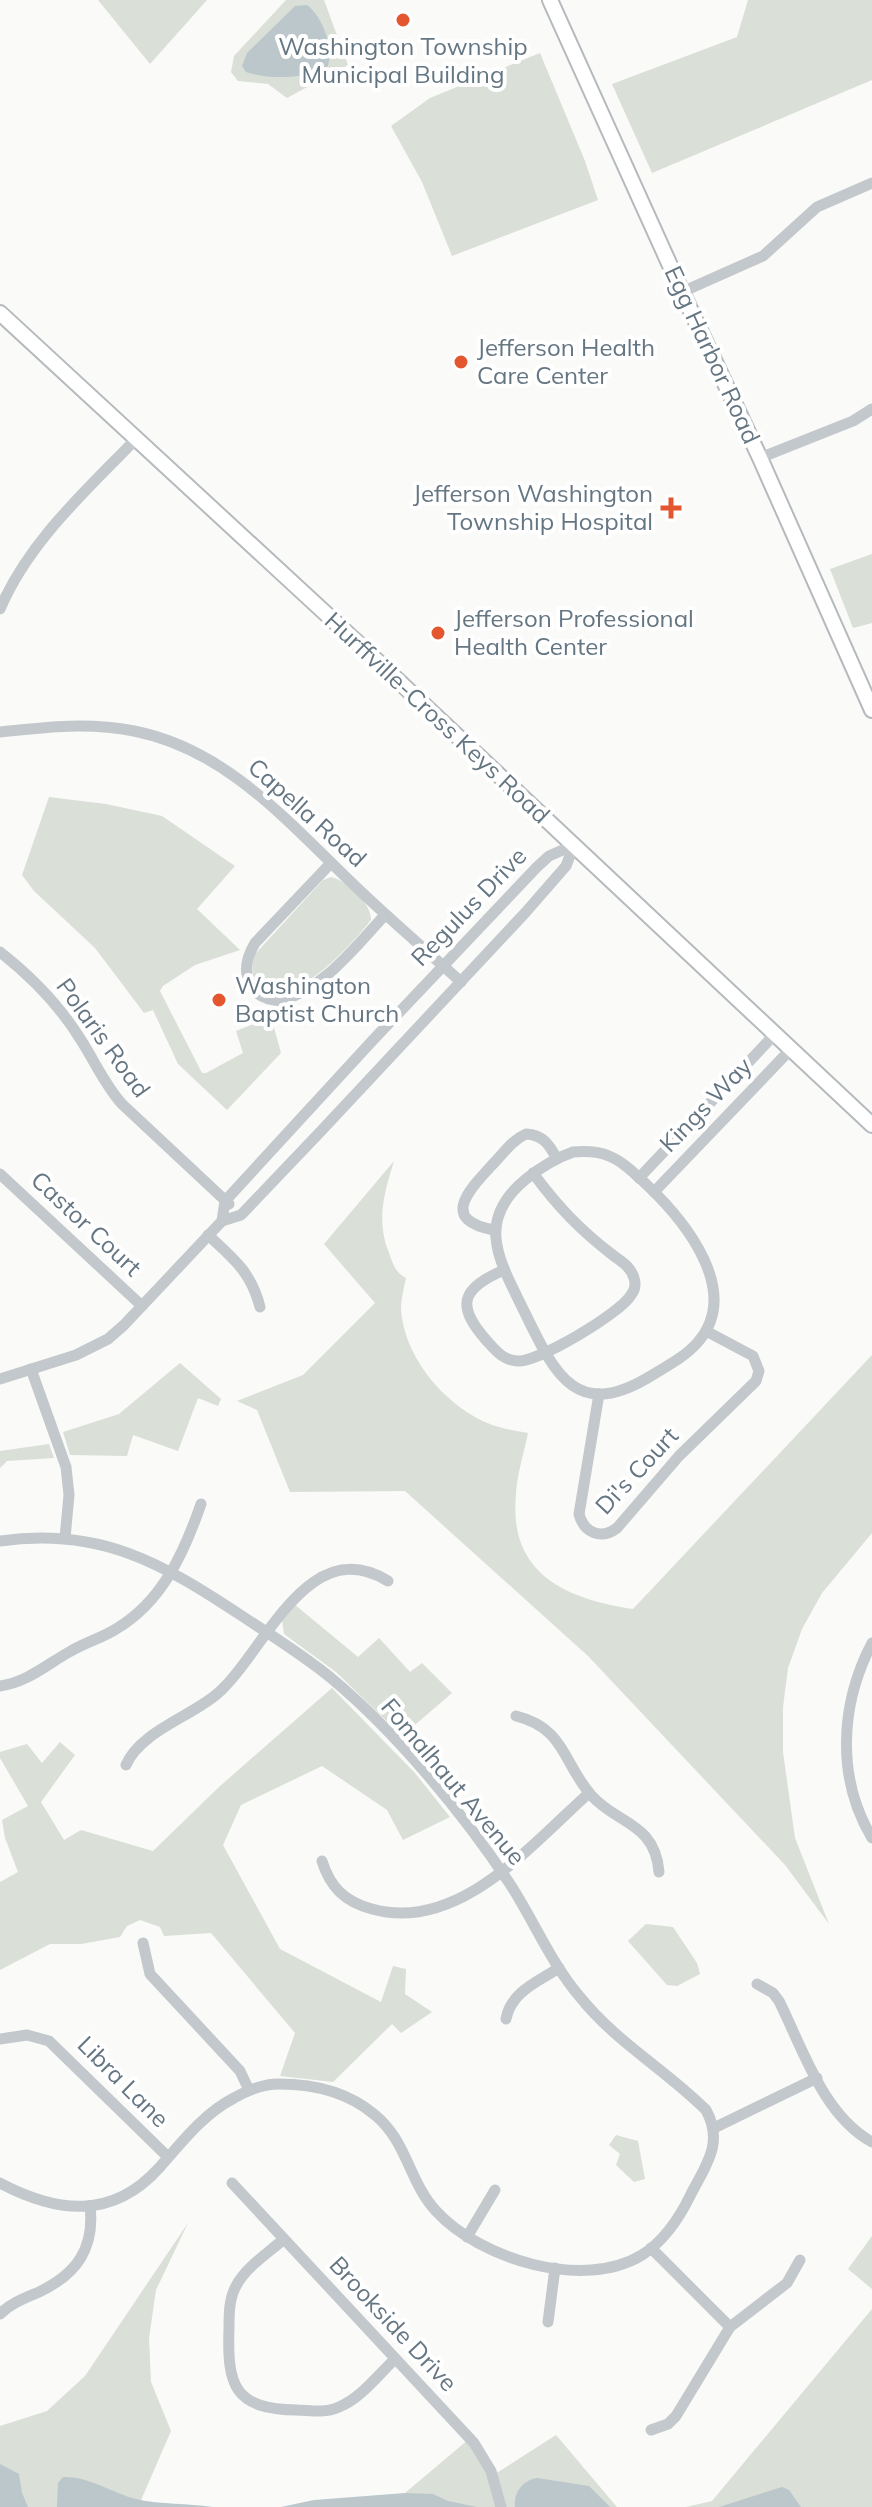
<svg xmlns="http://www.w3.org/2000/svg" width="872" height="2507" viewBox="0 0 872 2507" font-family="Mulish,sans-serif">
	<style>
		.green { fill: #dadfd7 }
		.water { fill: #bbc7cb }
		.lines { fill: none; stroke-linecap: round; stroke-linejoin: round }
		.major-casing { stroke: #b5babe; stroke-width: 18 }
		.minor { stroke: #c3c8cc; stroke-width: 11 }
		.major { stroke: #fff; stroke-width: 14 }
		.poi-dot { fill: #e4572e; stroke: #fff; stroke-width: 3 }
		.labels { text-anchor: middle; stroke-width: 8; stroke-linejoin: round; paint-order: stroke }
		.poi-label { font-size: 24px; fill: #657683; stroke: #fff; text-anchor: start }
		.street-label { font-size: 24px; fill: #657683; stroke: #fff }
	</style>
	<rect width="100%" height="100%" fill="#fafaf8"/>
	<g class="green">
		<polygon points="98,0 207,0 150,64"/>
		<polygon points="286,0 324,0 348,65 287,98 268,84 238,81 231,72 234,56"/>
		<polygon points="748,0 872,0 872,80 652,173 612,84 737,37"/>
		<polygon points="540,53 585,161 598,200 452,256 422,182 391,126 430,98"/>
		<polygon points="872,554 872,623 853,628 830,569"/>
		<polygon points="49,797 106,804 162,816 235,866 197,909 240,950 195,965 163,986 160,991 202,1073 206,1073 243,1053 236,1031 271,1017 281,1053 227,1110 178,1064 153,1010 144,1013 95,948 34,891 22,875"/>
		<path d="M331,877C346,880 372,903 371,920C354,942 293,1011 262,988C250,980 251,967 255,954L323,880Z"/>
		<path d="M394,1161C384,1193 376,1221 389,1253C393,1264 395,1272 406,1278C404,1288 401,1299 401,1309C404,1354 438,1396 475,1417C492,1427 510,1430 528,1433C524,1453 517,1474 516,1494C508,1574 566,1599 633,1609L872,1355V1533L822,1593L802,1629L788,1668L783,1707V1752L795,1838L829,1924L785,1865L588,1656L405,1491L290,1492L257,1410L237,1401L303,1375L375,1303L324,1244Z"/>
		<polygon points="180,1363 221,1399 218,1406 198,1398 178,1451 133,1435 127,1456 70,1455 63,1432 119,1414"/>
		<polygon points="49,1444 54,1458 7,1461 0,1468 0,1451"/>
		<polygon points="294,1604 358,1657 379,1638 410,1672 422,1663 452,1693 402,1736 336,1672 284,1634 282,1620"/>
		<polygon points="332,1688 415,1773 450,1817 403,1840 387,1810 322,1766 241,1805 223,1845 280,1949 381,2002 393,1966 406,1969 405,1994 432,2012 401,2033 392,2024 333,2082 280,2076 295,2033 211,1933 164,1936 160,1927 140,1920 127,1926 120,1937 81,1944 50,1944 0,1970 0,1882 18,1872 5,1838 2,1820 28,1806 0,1758 0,1752 27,1744 42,1763 60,1742 75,1755 41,1802 64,1840 81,1830 153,1851 220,1786"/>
		<polygon points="646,1924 673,1927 697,1963 700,1974 677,1986 667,1985 628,1941"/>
		<polygon points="616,2135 638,2141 645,2179 634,2182 616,2165 620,2154 609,2145"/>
		<polygon points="188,2223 156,2290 149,2338 151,2382 171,2431 141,2500 67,2507 0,2507 0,2426 47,2411 85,2376"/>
		<polygon points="872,2236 872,2289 848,2269"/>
		<polygon points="872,2309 872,2507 686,2507 712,2501"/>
		<polygon points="556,2435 617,2507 465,2507 405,2493 469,2439 495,2474"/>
	</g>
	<g class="water">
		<path d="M307,5C323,17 336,52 326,70C301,78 271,80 246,72L242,66L247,53L295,6Z"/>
		<polygon points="0,2464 19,2474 22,2493 28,2507 0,2507"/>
		<path d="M63,2477C89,2476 112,2493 136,2499C162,2505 187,2503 213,2507H57L58,2483Z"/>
		<path d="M537,2478L589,2486L610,2507H515C513,2493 523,2480 537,2478Z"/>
		<polygon points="782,2487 789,2490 801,2507 719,2507"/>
		<polygon points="405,2493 433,2494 448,2501 477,2507 281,2507 314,2500"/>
	</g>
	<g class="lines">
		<g class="major-casing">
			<g id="major">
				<polyline points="550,0 682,292 760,458 872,710"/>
				<polyline points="0,313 375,659 872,1125"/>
			</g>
		</g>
		<g class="minor">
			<polyline points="682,292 763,256 817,207 872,183"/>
			<polyline points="760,458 853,421 872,409"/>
			<path d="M0,609C29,541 86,491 136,439"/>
			<path d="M0,732C46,727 88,722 134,731C226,749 287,821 352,883C387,917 425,949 461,982"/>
			<path d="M331,863L255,943C239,970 245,998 280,1001C324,989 355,947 385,915"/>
			<path d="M0,952C32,977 60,1006 81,1040C95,1062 105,1085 122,1104L229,1204"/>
			<path d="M573,1152C586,1151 598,1151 609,1156C624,1162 636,1175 647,1185C685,1221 742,1291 698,1342C686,1356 669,1365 654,1374C578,1422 556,1377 525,1313C501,1263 473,1222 526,1179C541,1167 556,1158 573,1152Z"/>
			<polyline points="0,1174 142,1306"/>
			<polyline points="639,1178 775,1034"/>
			<polyline points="654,1192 791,1049"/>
			<polyline points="222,1221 225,1201 373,1040 537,867 549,856 574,845"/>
			<path d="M494,1230C439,1220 469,1190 493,1164C503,1154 512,1140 526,1134C543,1135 549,1144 557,1159"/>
			<path d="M208,1235C234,1259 251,1272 260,1307"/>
			<path d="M504,1270C460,1289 456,1306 487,1341C496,1351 503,1360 517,1361C537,1363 621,1313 631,1295C635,1290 636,1284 634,1278C631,1267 622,1262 614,1256C580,1230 558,1207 533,1173"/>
			<polyline points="31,1369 66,1467 69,1495 65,1538"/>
			<polyline points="0,1379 76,1355 108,1339 124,1325 222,1221 241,1215 322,1130 525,913 566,866 574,845"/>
			<path d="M599,1394L579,1514C584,1533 601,1540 617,1528L679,1456L756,1381L759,1371L753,1356L706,1331"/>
			<path d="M0,1541C100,1527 162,1563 242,1616C272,1636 303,1655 331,1678C396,1732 463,1813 510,1884C534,1921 551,1963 580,1997C616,2042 666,2070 706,2110C724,2143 706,2165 691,2194C680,2217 664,2241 642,2255C583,2291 480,2259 436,2211C409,2182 407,2141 375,2115C348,2092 314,2084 279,2084C263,2084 248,2090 234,2098C203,2114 182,2142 159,2168C112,2220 57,2213 0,2183"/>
			<path d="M872,1643C840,1704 836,1778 872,1838"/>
			<path d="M0,1686C28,1682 47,1664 71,1651C86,1642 102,1638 116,1629C162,1602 184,1553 201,1504"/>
			<path d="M516,1716C565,1728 563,1763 591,1795C616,1824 655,1822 659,1872"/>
			<path d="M126,1765C140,1732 190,1717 217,1694C264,1654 307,1531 388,1581"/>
			<path d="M322,1861C330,1887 345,1902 372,1909C458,1933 531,1845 589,1793"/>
			<polyline points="143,1943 150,1974 240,2071 249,2090"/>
			<path d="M757,1984L773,1993L779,2001C803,2049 823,2115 872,2142"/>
			<path d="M506,2019C511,1992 537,1982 559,1968"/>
			<polyline points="0,2039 27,2035 49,2041 168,2157"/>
			<polyline points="714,2128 817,2078"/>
			<polyline points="232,2183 474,2443 491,2471 501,2507"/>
			<polyline points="467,2237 495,2190"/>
			<path d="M284,2239C268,2253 246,2267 236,2286C229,2299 229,2314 229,2328C227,2386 234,2409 297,2410C311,2411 326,2413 339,2407C361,2398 378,2375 395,2359"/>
			<polyline points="651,2248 730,2327"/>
			<path d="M0,2314C11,2303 25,2298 39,2292C77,2274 95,2248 90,2206"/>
			<polyline points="548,2322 555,2268"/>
			<polyline points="651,2430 668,2424 676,2416 730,2327 787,2283 800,2260"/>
		</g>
		<use href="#major" class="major"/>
	</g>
	<g class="poi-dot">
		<circle cx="403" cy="20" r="8"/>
		<circle cx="461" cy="362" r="8"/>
		<path d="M667 496h8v8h8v8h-8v8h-8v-8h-8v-8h8z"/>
		<circle cx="438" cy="633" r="8"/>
		<circle cx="219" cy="1000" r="8"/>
	</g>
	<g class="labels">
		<g class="poi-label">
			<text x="403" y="55" text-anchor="middle">Washington Township<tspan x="403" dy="28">Municipal Building</tspan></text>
			<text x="477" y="356">Jefferson Health<tspan x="477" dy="28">Care Center</tspan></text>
			<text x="653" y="502" text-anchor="end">Jefferson Washington<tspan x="653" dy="28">Township Hospital</tspan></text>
			<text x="454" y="627">Jefferson Professional<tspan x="454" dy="28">Health Center</tspan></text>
			<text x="235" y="994">Washington<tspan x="235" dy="28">Baptist Church</tspan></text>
		</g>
		<g class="street-label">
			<text transform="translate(712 355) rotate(65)" y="8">Egg Harbor Road</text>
			<text transform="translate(437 718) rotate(43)" y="8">Hurffville-Cross Keys Road</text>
			<text transform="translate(307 813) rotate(42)" y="8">Capella Road</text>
			<text transform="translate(469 907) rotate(-46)" y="8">Regulus Drive</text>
			<text transform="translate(103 1038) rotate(54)" y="8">Polaris Road</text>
			<text transform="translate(706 1105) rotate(-46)" y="8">Kings Way</text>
			<text transform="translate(86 1224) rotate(43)" y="8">Castor Court</text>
			<text transform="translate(637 1471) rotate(-47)" y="8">Di's Court</text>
			<text transform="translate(453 1782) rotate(50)" y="8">Fomalhaut Avenue</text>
			<text transform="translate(123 2082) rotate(45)" y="8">Libra Lane</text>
			<text transform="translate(393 2324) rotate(47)" y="8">Brookside Drive</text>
		</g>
	</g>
</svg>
